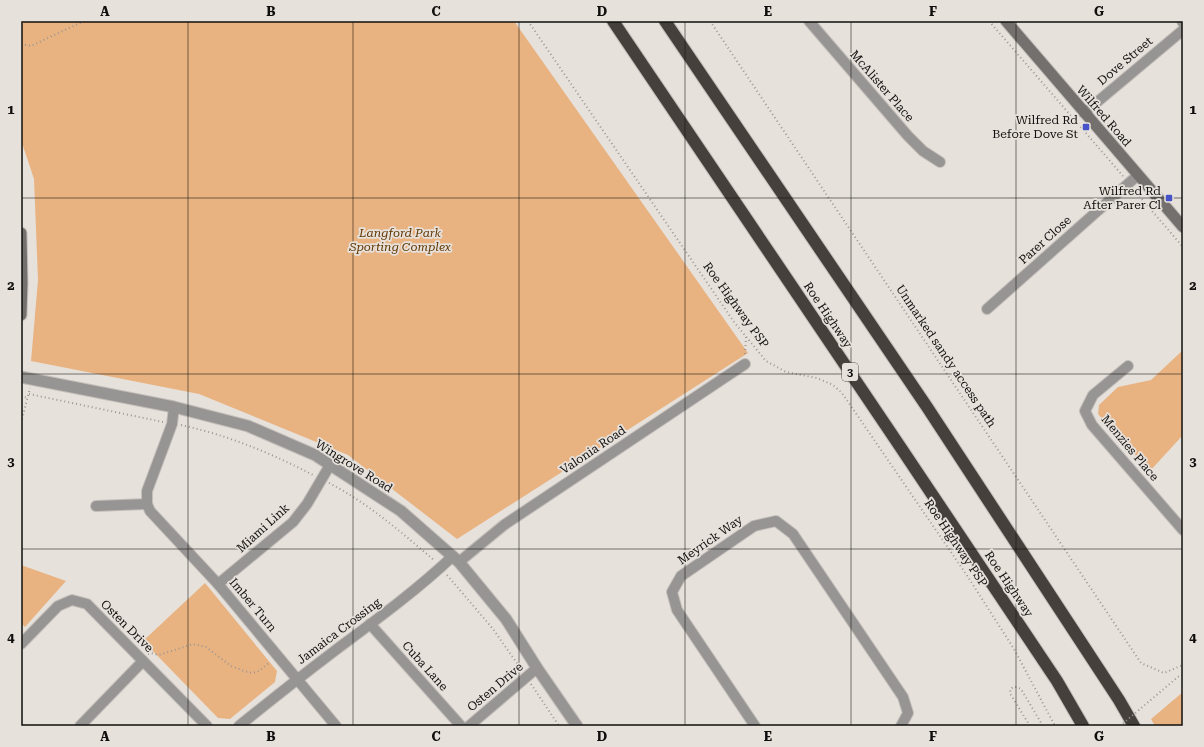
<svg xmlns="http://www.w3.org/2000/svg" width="1204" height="747" viewBox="0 0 1204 747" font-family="'Roboto Serif',serif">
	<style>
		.green { fill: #e9b381 }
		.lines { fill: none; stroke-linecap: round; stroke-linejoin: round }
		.minor-casing { stroke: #c5bfbb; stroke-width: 12 }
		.tertiary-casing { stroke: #c5bfbb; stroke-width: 13 }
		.secondary-casing { stroke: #c5bfbb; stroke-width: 13 }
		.motorway-casing { stroke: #c5bfbb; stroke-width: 14 }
		.path { stroke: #9c9793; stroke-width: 2; stroke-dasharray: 1 3; stroke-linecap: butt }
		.minor { stroke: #979593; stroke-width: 10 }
		.tertiary { stroke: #979593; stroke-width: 11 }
		.secondary { stroke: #74706d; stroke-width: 11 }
		.motorway { stroke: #45403c; stroke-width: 12 }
		.path-bridge { stroke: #9c9793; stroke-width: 2; stroke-dasharray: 1 3; stroke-linecap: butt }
		.grid { fill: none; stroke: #110f0d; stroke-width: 1; stroke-opacity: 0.55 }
		.poi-dot { fill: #4754c9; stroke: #e7e1dc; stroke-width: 1.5 }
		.labels { text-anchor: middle; stroke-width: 3.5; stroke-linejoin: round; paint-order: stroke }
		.shield { fill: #e7e1dc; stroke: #514e4b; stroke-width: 1 }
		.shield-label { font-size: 11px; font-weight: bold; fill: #110f0d }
		.street-label { font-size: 12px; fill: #110f0d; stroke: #e7e1dc }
		.poi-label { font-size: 12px; fill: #110f0d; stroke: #e7e1dc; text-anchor: end }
		.park-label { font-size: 12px; font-style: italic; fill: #613600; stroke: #e7e1dc }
		.neatline { fill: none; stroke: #110f0d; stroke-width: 1.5 }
		.grid-label { font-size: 13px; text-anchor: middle; font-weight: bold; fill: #110f0d }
	</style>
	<rect width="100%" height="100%" fill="#e7e1dc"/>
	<g class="green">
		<polygon points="25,21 514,21 748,353 457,539 348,455 199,394 31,361 38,280 34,179 21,140 21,25"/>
		<polygon points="1183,350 1183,435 1150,471 1098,414 1099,405 1118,387 1151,380"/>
		<polygon points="21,565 66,581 25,627 21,623"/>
		<polygon points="205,583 277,671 275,682 230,719 218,718 143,641"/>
		<polygon points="1183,692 1183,726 1155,726 1151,719"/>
	</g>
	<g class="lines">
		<g class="minor-casing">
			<g id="minor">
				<polyline points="809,21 908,136 923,151 940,162"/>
				<polyline points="1182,21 1183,23"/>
				<polyline points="1084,113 1183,30"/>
				<polyline points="987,309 1138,175"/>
				<polyline points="1128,366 1093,395 1085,411 1092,425 1183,530"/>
				<polyline points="174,407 172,424 147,491 147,504 150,511 218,584 336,726"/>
				<polyline points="96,506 147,504"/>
				<polyline points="459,562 504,525 745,364"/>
				<polyline points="218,584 293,522 307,504 330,465"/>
				<polyline points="370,624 461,726"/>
				<polyline points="21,644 58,606 72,600 87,604 207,726"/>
				<polyline points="80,726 143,661"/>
				<path d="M239,726C271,700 304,674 337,649C376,620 417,590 453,556"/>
				<polyline points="469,726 537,668"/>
				<polyline points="755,726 677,610 672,592 681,576 754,526 776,521 793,534 903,697 908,713 901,726"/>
			</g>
		</g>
		<g class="tertiary-casing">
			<polyline id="tertiary" points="21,377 174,407 248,426 315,455 401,511 459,562 506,619 537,668 577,726"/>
		</g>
		<g class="secondary-casing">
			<g id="secondary">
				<polyline points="1006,21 1183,227"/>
				<polyline points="21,233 22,283 21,315"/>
			</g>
		</g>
		<g class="motorway-casing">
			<g id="motorway">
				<polyline points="613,21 895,439 1057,681 1083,726"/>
				<polyline points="665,21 927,407 1119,700 1134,726"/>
			</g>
		</g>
		<g class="path">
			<polyline points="528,21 734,322 766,361 786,372 817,378 833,385 842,393 968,577 1014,649 1055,726"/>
			<polyline points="710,21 1141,663 1164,673 1183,665"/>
			<polyline points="989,21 1123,176"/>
			<polyline points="21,22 22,21"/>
			<polyline points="21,44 31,46 84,21"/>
			<polyline points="1134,190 1183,247"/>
			<polyline points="745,354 746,337"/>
			<polyline points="29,394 163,422"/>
			<polyline points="21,396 28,398"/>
			<polyline points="21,423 30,388"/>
			<path d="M181,425C227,435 271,453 313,475"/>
			<path d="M329,483C368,503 402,533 435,561"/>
			<polyline points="447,575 493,629 521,669"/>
			<polyline points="148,654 151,653 159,655 193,644 206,647 231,666 244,671 252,673 259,671 270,662"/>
			<polyline points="531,684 559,726"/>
			<polyline points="1030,726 1011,695 1010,690 1013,687 1017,687 1021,689 1043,726"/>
		</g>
		<use href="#minor" class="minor"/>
		<use href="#tertiary" class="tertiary"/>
		<use href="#secondary" class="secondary"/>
		<use href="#motorway" class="motorway"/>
		<polyline class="path-bridge" points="1120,726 1179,676 1183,675"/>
	</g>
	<path class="grid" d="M188,21V726M353,21V726M519,21V726M685,21V726M851,21V726M1016,21V726M21,198H1183M21,374H1183M21,549H1183"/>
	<g class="poi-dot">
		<rect x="1082" y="123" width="8" height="8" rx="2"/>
		<rect x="1165" y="194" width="8" height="8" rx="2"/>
	</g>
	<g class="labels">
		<rect class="shield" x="842" y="363" width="16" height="18" rx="3"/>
		<g class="shield-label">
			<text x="850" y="376">3</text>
		</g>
		<g class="street-label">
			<text transform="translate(1125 61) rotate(-40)" y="4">Dove Street</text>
			<text transform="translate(882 86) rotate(49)" y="4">McAlister Place</text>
			<text transform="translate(1104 116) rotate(49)" y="4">Wilfred Road</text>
			<text transform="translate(1045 240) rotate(-42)" y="4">Parer Close</text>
			<text transform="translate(736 305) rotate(54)" y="4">Roe Highway PSP</text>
			<text transform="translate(828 315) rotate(56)" y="4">Roe Highway</text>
			<text transform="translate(946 356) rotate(56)" y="4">Unmarked sandy access path</text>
			<text transform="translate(1130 448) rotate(50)" y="4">Menzies Place</text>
			<text transform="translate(593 450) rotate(-34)" y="4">Valonia Road</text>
			<text transform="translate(354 466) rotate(32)" y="4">Wingrove Road</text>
			<text transform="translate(263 528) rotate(-42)" y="4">Miami Link</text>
			<text transform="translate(710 540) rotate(-35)" y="4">Meyrick Way</text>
			<text transform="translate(956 543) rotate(56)" y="4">Roe Highway PSP</text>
			<text transform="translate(1009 584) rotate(56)" y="4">Roe Highway</text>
			<text transform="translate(253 605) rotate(50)" y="4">Imber Turn</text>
			<text transform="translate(127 626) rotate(45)" y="4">Osten Drive</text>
			<text transform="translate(339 631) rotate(-37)" y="4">Jamaica Crossing</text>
			<text transform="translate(425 666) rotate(48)" y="4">Cuba Lane</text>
			<text transform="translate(495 687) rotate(-40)" y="4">Osten Drive</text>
		</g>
		<g class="poi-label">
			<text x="1078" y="124">Wilfred Rd<tspan x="1078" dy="14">Before Dove St</tspan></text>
			<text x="1161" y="195">Wilfred Rd<tspan x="1161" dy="14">After Parer Cl</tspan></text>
		</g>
		<g class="park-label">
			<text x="400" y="237">Langford Park<tspan x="400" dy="14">Sporting Complex</tspan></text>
		</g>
	</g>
	<rect width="1204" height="747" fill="none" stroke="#e7e1dc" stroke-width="44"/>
	<rect x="22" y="22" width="1160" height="703" class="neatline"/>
	<g class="grid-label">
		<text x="105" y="16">A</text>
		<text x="271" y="16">B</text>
		<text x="436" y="16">C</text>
		<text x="602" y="16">D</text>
		<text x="768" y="16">E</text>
		<text x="933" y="16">F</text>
		<text x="1099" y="16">G</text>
		<text x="11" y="114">1</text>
		<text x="1193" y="114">1</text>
		<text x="11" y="290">2</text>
		<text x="1193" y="290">2</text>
		<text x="11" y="466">3</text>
		<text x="1193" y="466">3</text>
		<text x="11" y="642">4</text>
		<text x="1193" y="642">4</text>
		<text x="105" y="741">A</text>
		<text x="271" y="741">B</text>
		<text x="436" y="741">C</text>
		<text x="602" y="741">D</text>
		<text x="768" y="741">E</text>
		<text x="933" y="741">F</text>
		<text x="1099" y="741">G</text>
	</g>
</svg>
